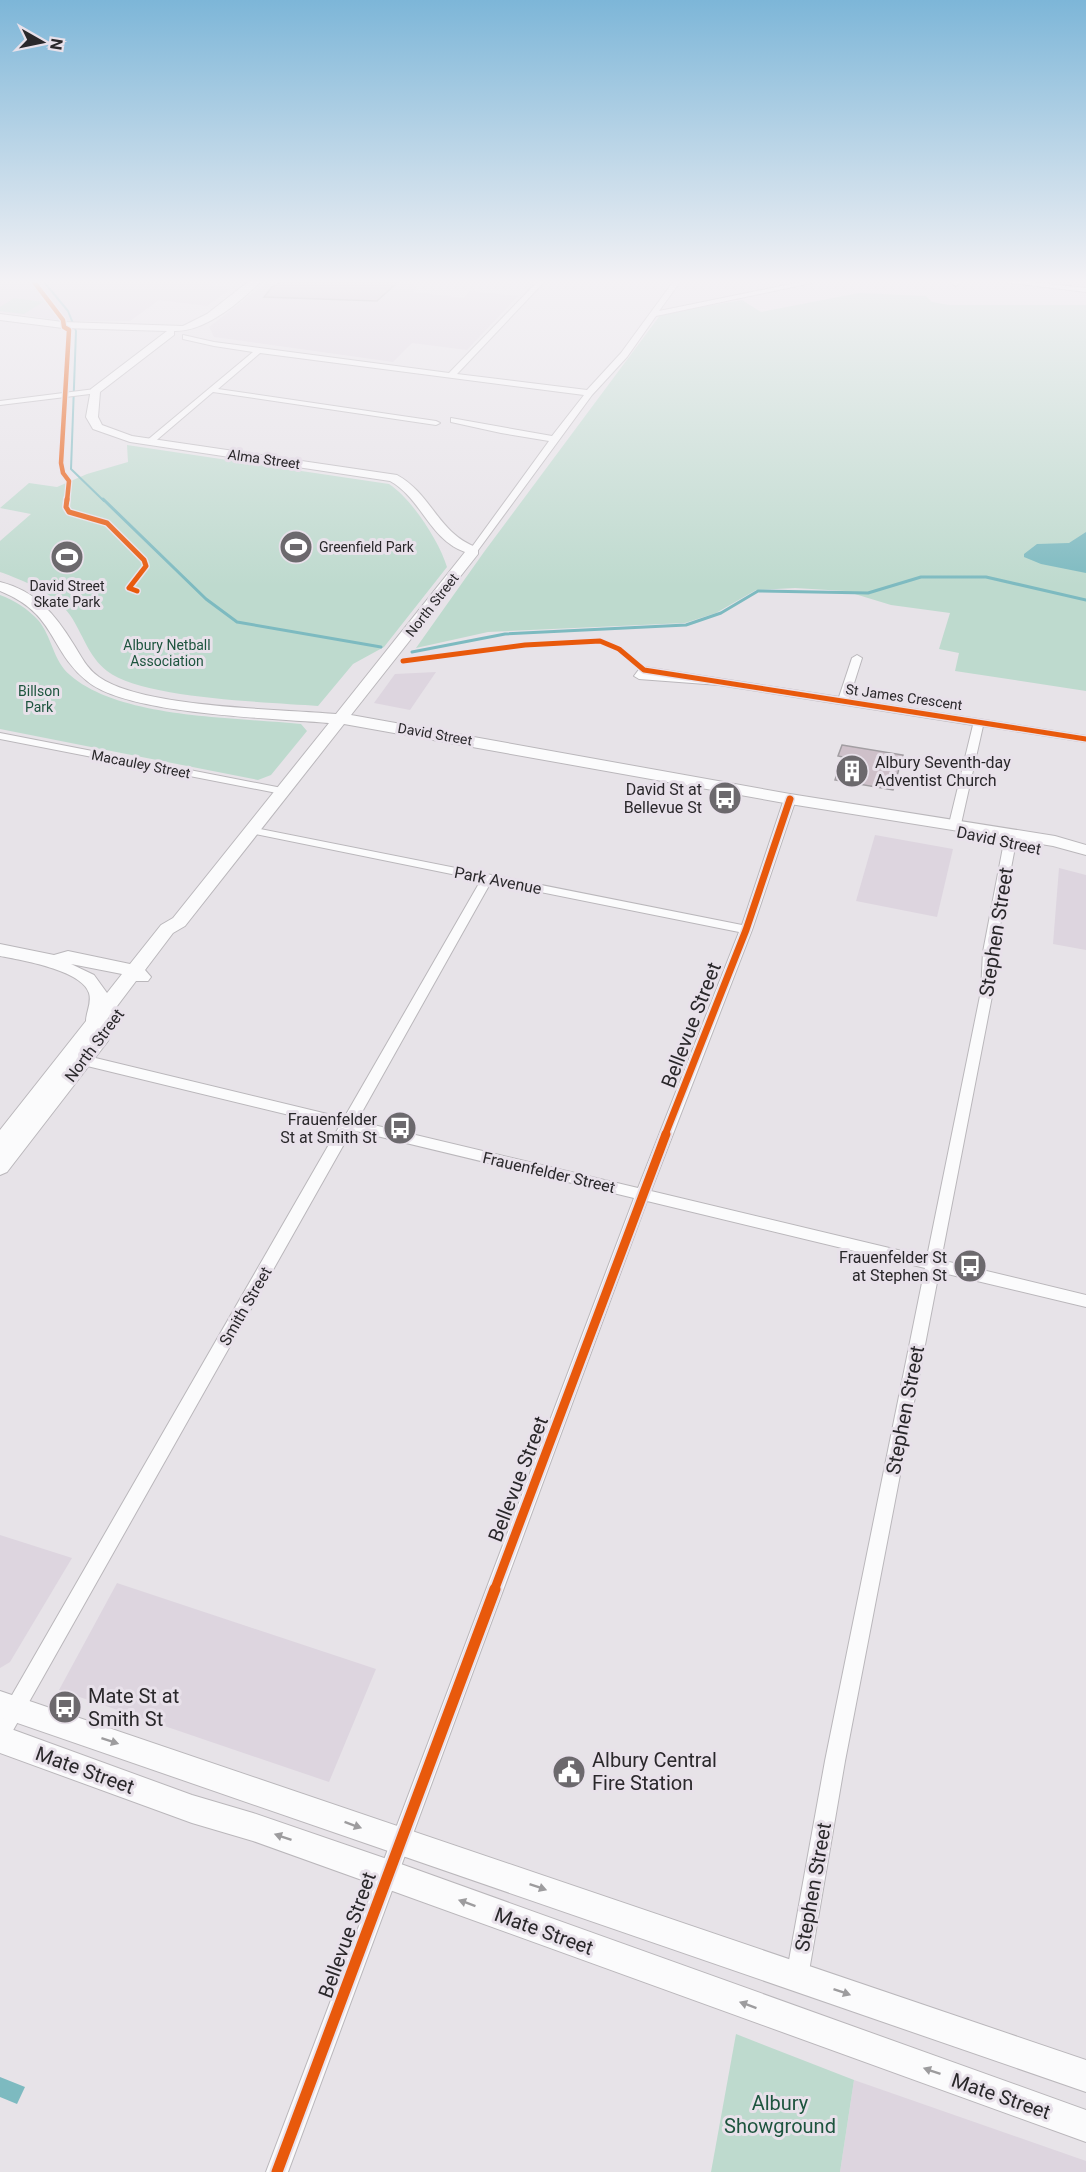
<svg xmlns="http://www.w3.org/2000/svg" width="1086" height="2172" viewBox="0 0 1086 2172" font-family="Roboto,sans-serif">
	<style>
		.built { fill: #ddd5df }
		.green { fill: #bedace }
		.water { fill: #7dbac0 }
		.lines { fill: none; stroke-linecap: round; stroke-linejoin: round }
		.stream-far1 { stroke: #7dbac0; stroke-width: 2 }
		.stream { stroke: #7dbac0; stroke-width: 3 }
		.building { fill: #cec0c9; stroke: #a29ea2; stroke-width: 1.5 }
		.street-casing { stroke: #bab7bb; stroke-width: 2 }
		.secondary-casing { stroke: #bab7bb; stroke-width: 2 }
		.street { fill: #fbfbfc; fill-rule: evenodd }
		.secondary { fill: #fbfbfc; fill-rule: evenodd }
		.cycleway-far4-casing { stroke: #e8e1ea; stroke-width: 7 }
		.cycleway-far3-casing { stroke: #e8e1ea; stroke-width: 8 }
		.cycleway-far2-casing { stroke: #e8e1ea; stroke-width: 10 }
		.cycleway-far1-casing { stroke: #e8e1ea; stroke-width: 13 }
		.cycleway-casing { stroke: #e8e1ea; stroke-width: 15 }
		.cycleway-far4 { stroke: #e8590c; stroke-width: 4.5 }
		.cycleway-far3 { stroke: #e8590c; stroke-width: 5 }
		.cycleway-far2 { stroke: #e8590c; stroke-width: 7 }
		.cycleway-far1 { stroke: #e8590c; stroke-width: 9 }
		.cycleway { stroke: #e8590c; stroke-width: 11 }
		.oneway { fill: #9d9c9e }
		.labels { text-anchor: middle; stroke-width: 6; stroke-linejoin: round; paint-order: stroke }
		.far-street-label { font-size: 14px; fill: #2a282b; stroke: #e8e1ea }
		.far-poi-label { font-size: 14px; fill: #2a282b; stroke: #e8e1ea; text-anchor: start }
		.far-park-label { font-size: 14px; fill: #1d543e; stroke: #e8e1ea }
		.poi-label { font-size: 16px; fill: #2a282b; stroke: #e8e1ea; text-anchor: end }
		.street-label { font-size: 16px; fill: #2a282b; stroke: #e8e1ea }
		.near-street-label { font-size: 20px; fill: #2a282b; stroke: #e8e1ea }
		.near-poi-label { font-size: 20px; fill: #2a282b; stroke: #e8e1ea; text-anchor: start }
		.near-park-label { font-size: 20px; fill: #1d543e; stroke: #e8e1ea }
	</style>
	<rect width="100%" height="100%" fill="#e7e3e8"/>
	<g class="built">
		<polygon points="0,282 191,282 232,288 207,306 159,300 130,321 67,321 0,312"/>
		<polygon points="267,282 405,282 418,286 413,292 464,298 470,291 518,296 467,350 412,343 393,362 214,337 209,327"/>
		<polygon points="436,672 410,710 374,703 395,674"/>
		<polygon points="875,835 953,849 937,917 856,901"/>
		<polygon points="1059,868 1086,875 1086,950 1053,944"/>
		<polygon points="0,1535 72,1558 10,1662 0,1668"/>
		<polygon points="117,1583 376,1669 329,1782 59,1690"/>
		<polygon points="854,2080 1086,2161 1086,2172 840,2172"/>
	</g>
	<g class="green">
		<polygon points="859,293 926,296 932,302 949,305 1086,305 1086,691 955,671 959,653 939,649 950,613 891,605 845,591 795,588 756,590 716,613 685,623 488,632 416,648 484,552 661,314 742,300 761,312"/>
		<polygon points="14,298 43,302 24,314 0,311 0,307"/>
		<path d="M127,445L389,484C412,499 439,541 447,567L384,647L353,664L318,706C269,702 143,699 107,671C88,656 83,634 70,615C56,594 23,580 0,572V541L31,514L0,508L29,483L57,487L87,474L128,462Z"/>
		<path d="M0,595C14,600 28,609 38,620C52,636 53,661 70,675C120,719 235,717 301,724L307,731L271,775L258,780L0,729Z"/>
		<polygon points="736,2034 854,2080 840,2172 711,2172"/>
	</g>
	<g class="water">
		<polygon points="1086,532 1086,573 1041,564 1024,557 1024,554 1037,544 1069,543"/>
		<polygon points="0,2077 25,2087 17,2104 0,2097"/>
	</g>
	<g class="lines">
		<polyline class="stream-far1" points="44,282 68,311 76,331 71,469 104,501"/>
		<g class="stream">
			<polyline points="103,499 206,599 237,622 381,647"/>
			<polyline points="412,652 505,634 686,625 721,613 758,591 868,593 921,577 986,577 1086,600"/>
		</g>
	</g>
	<g class="building">
		<polygon points="280,282 398,282 377,301 264,297 272,287"/>
		<polygon points="842,745 903,755 893,790 835,780 843,757 838,756"/>
	</g>
	<g class="lines">
		<g class="street-casing">
			<g id="street">
				<polygon points="537,282 544,282 457,374 587,390 621,353 673,282 680,282 659,311 801,282 811,283 656,316 627,357 592,395 476,553 473,554 469,551 549,441 501,433 451,422 451,418 552,436 584,395 260,353 218,389 436,421 440,423 436,425 213,392 152,444 145,442 253,352 214,346 183,339 183,335 214,342 449,373"/>
				<polygon points="963,282 956,286 953,284 954,282"/>
				<polygon points="1003,282 1030,282 1086,288 1086,292"/>
				<polygon points="95,389 98,389 98,393 0,405 0,401"/>
				<polygon points="857,655 862,658 849,699 1086,736 1086,742 983,726 961,824 955,827 949,824 973,725 719,685 639,679 634,676 640,668 644,667 839,697 852,658"/>
				<polygon points="0,733 282,788 287,791 282,794 0,739"/>
				<path d="M790,796L796,799L752,930L651,1191L927,1257L981,991L983,952L1004,842L1010,839L1014,840L1016,842L995,952L993,991L941,1260L1086,1295V1307L939,1272L845,1761L808,1977L804,1984L797,1988L790,1984L786,1977L825,1761L925,1268L647,1201L288,2172H266L634,1198L352,1130L7,1741L0,1743V1716L339,1127L83,1065L76,1060L83,1055L344,1118L481,880L250,833L246,832V828L250,827L742,925L784,799ZM491,882L739,932L638,1188L357,1121Z"/>
			</g>
		</g>
		<g class="secondary-casing">
			<g id="secondary">
				<path d="M248,282H260C238,304 204,332 174,331V335L100,392L98,417L102,425L132,436L397,475C433,495 437,533 478,548V554L351,715L790,794L1055,836L1086,845V855L1053,846L790,804L344,724L185,926L173,933L145,970L151,977L148,981H136L99,1030L108,1031L110,1036L108,1041L7,1172L0,1175V1130L86,1021C86,1012 92,1003 89,993C82,970 21,960 0,956V944L54,955L68,951L130,964L161,925L173,918L329,723C274,718 127,715 87,681C48,649 57,614 0,591V582C36,591 55,614 74,645C81,656 87,669 99,677C143,708 279,709 336,714L465,552C429,539 422,499 390,481L130,442L93,429L86,417L91,389L167,331L63,328L0,320V314L63,322L183,326L207,314ZM71,964L122,974L107,993L94,975Z"/>
				<polygon points="0,1691 1086,2060 1086,2092 0,1717"/>
				<polygon points="0,1725 192,1795 253,1813 387,1859 1086,2110 1086,2142 387,1889 253,1841 192,1823 0,1753"/>
			</g>
		</g>
		<use href="#street" class="street"/>
		<use href="#secondary" class="secondary"/>
		<g class="cycleway-far4-casing">
			<polyline id="cycleway-far4" points="34,282 63,320 64,327 69,330 61,463 63,473 69,481 67,501"/>
		</g>
		<g class="cycleway-far3-casing">
			<g id="cycleway-far3">
				<polyline points="67,499 66,507 69,512 107,523 144,560 146,566 129,588 137,591"/>
				<polyline points="403,661 525,645 600,641 619,649 644,670 1086,739"/>
			</g>
		</g>
		<g class="cycleway-far2-casing">
			<polyline id="cycleway-far2" points="665,1135 746,930 790,799"/>
		</g>
		<g class="cycleway-far1-casing">
			<polyline id="cycleway-far1" points="494,1591 666,1134"/>
		</g>
		<g class="cycleway-casing">
			<polyline id="cycleway" points="277,2172 495,1589"/>
		</g>
		<use href="#cycleway-far4" class="cycleway-far4"/>
		<use href="#cycleway-far3" class="cycleway-far3"/>
		<use href="#cycleway-far2" class="cycleway-far2"/>
		<use href="#cycleway-far1" class="cycleway-far1"/>
		<use href="#cycleway" class="cycleway"/>
	</g>
	<defs><path id="oneway-solid" d="M-6-.8H1V-3.2L6.5 0L1 3.2V.8H-6Z" transform="scale(1.5)"/></defs>
	<g class="oneway">
		<use href="#oneway-solid" transform="translate(110 1741) rotate(18)"/>
		<use href="#oneway-solid" transform="translate(353 1825) rotate(20)"/>
		<use href="#oneway-solid" transform="translate(283 1837) rotate(-161)"/>
		<use href="#oneway-solid" transform="translate(538 1887) rotate(19)"/>
		<use href="#oneway-solid" transform="translate(467 1903) rotate(-160)"/>
		<use href="#oneway-solid" transform="translate(842 1992) rotate(19)"/>
		<use href="#oneway-solid" transform="translate(748 2005) rotate(-160)"/>
		<use href="#oneway-solid" transform="translate(932 2071) rotate(-161)"/>
	</g>
	<linearGradient id="sky" x2="0" y2="1"><stop stop-color="#7db6d8"/><stop offset="0.48" stop-color="#f4f2f5"/><stop offset="1" stop-color="#f4f2f5" stop-opacity="0"/></linearGradient>
	<rect width="1086" height="586" fill="url(#sky)"/>
	<defs>
		<g id="stadium-disc" transform="scale(1.725)"><circle r="9.5" fill="#6c696d" stroke="#e8e1ea"/><path d="M0-5a6.5 5 0 1 0 0 10a6.5 5 0 1 0 0-10ZM-3.5-1.8h7v3.6h-7Z" fill="#fff"/></g>
		<g id="building-disc" transform="scale(1.725)"><circle r="9.5" fill="#6c696d" stroke="#e8e1ea"/><path d="M-4-6H4V6H1V3H-1V6H-4ZM-2.5-4.3h1.7v1.8h-1.7ZM.8-4.3h1.7v1.8H.8ZM-2.5-1h1.7V.8h-1.7ZM.8-1h1.7V.8H.8Z" fill="#fff"/></g>
		<g id="bus-disc" transform="scale(1.725)"><circle r="9.5" fill="#6c696d" stroke="#e8e1ea"/><path d="M-5-6H5V4H4V6H2V4H-2V6H-4V4H-5ZM-3.5-4V0h7V-4ZM-3.5 1.2v1.5H-2V1.2ZM2 1.2v1.5H3.5V1.2Z" fill="#fff"/></g>
		<g id="civic-disc" transform="scale(1.725)"><circle r="9.5" fill="#6c696d" stroke="#e8e1ea"/><path d="M-.6-6.5H3V-4.5H.6V-3L4-1V1h2V6H-6V1h2V-1L-.6-3ZM-1.2 2.5V6h2.4V2.5Z" fill="#fff"/></g>
	</defs>
	<g fill-rule="evenodd">
		<use href="#stadium-disc" x="296" y="547"/>
		<use href="#stadium-disc" x="67" y="557"/>
		<use href="#building-disc" x="852" y="771"/>
		<use href="#bus-disc" x="725" y="798"/>
		<use href="#bus-disc" x="400" y="1128"/>
		<use href="#bus-disc" x="970" y="1266"/>
		<use href="#bus-disc" x="65" y="1707"/>
		<use href="#civic-disc" x="569" y="1772"/>
	</g>
	<g class="labels">
		<g class="far-street-label">
			<text transform="translate(264 459) rotate(8)" y="5">Alma Street</text>
			<text transform="translate(432 605) rotate(-52)" y="5">North Street</text>
			<text transform="translate(904 697) rotate(8)" y="5">St James Crescent</text>
			<text transform="translate(435 734) rotate(10)" y="5">David Street</text>
			<text transform="translate(141 764) rotate(11)" y="5">Macauley Street</text>
		</g>
		<g class="far-poi-label">
			<text x="319" y="552">Greenfield Park</text>
			<text x="67" y="591" text-anchor="middle">David Street<tspan x="67" dy="16">Skate Park</tspan></text>
		</g>
		<g class="far-park-label">
			<text x="167" y="650">Albury Netball<tspan x="167" dy="16">Association</tspan></text>
			<text x="39" y="696">Billson<tspan x="39" dy="16">Park</tspan></text>
		</g>
		<g class="poi-label">
			<text x="875" y="768" text-anchor="start">Albury Seventh-day<tspan x="875" dy="18">Adventist Church</tspan></text>
			<text x="702" y="795">David St at<tspan x="702" dy="18">Bellevue St</tspan></text>
			<text x="377" y="1125">Frauenfelder<tspan x="377" dy="18">St at Smith St</tspan></text>
			<text x="947" y="1263">Frauenfelder St<tspan x="947" dy="18">at Stephen St</tspan></text>
		</g>
		<g class="street-label">
			<text transform="translate(999 840) rotate(12)" y="6">David Street</text>
			<text transform="translate(498 880) rotate(11)" y="6">Park Avenue</text>
			<text transform="translate(94 1045) rotate(-53)" y="6">North Street</text>
			<text transform="translate(549 1172) rotate(13)" y="6">Frauenfelder Street</text>
			<text transform="translate(245 1306) rotate(-60)" y="6">Smith Street</text>
		</g>
		<g class="near-street-label">
			<text transform="translate(996 932) rotate(-81)" y="7">Stephen Street</text>
			<text transform="translate(691 1025) rotate(-69)" y="7">Bellevue Street</text>
			<text transform="translate(905 1410) rotate(-79)" y="7">Stephen Street</text>
			<text transform="translate(518 1479) rotate(-69)" y="7">Bellevue Street</text>
			<text transform="translate(85 1770) rotate(20)" y="7">Mate Street</text>
			<text transform="translate(813 1887) rotate(-80)" y="7">Stephen Street</text>
			<text transform="translate(544 1931) rotate(20)" y="7">Mate Street</text>
			<text transform="translate(347 1935) rotate(-70)" y="7">Bellevue Street</text>
			<text transform="translate(1001 2096) rotate(19)" y="7">Mate Street</text>
		</g>
		<g class="near-poi-label">
			<text x="88" y="1703">Mate St at<tspan x="88" dy="23">Smith St</tspan></text>
			<text x="592" y="1767">Albury Central<tspan x="592" dy="23">Fire Station</tspan></text>
		</g>
		<g class="near-park-label">
			<text x="780" y="2110">Albury<tspan x="780" dy="23">Showground</tspan></text>
		</g>
	</g>
	<g transform="translate(42 42) rotate(99)" stroke="#e8e1ea" stroke-width="4.5" paint-order="stroke">
	<path d="M0-4.5L10 22L0 15L-10 22Z" fill="#2a282b"/>
	<text y="-9" font-size="16" font-weight="bold" text-anchor="middle" fill="#2a282b">N</text>
	</g>
</svg>
